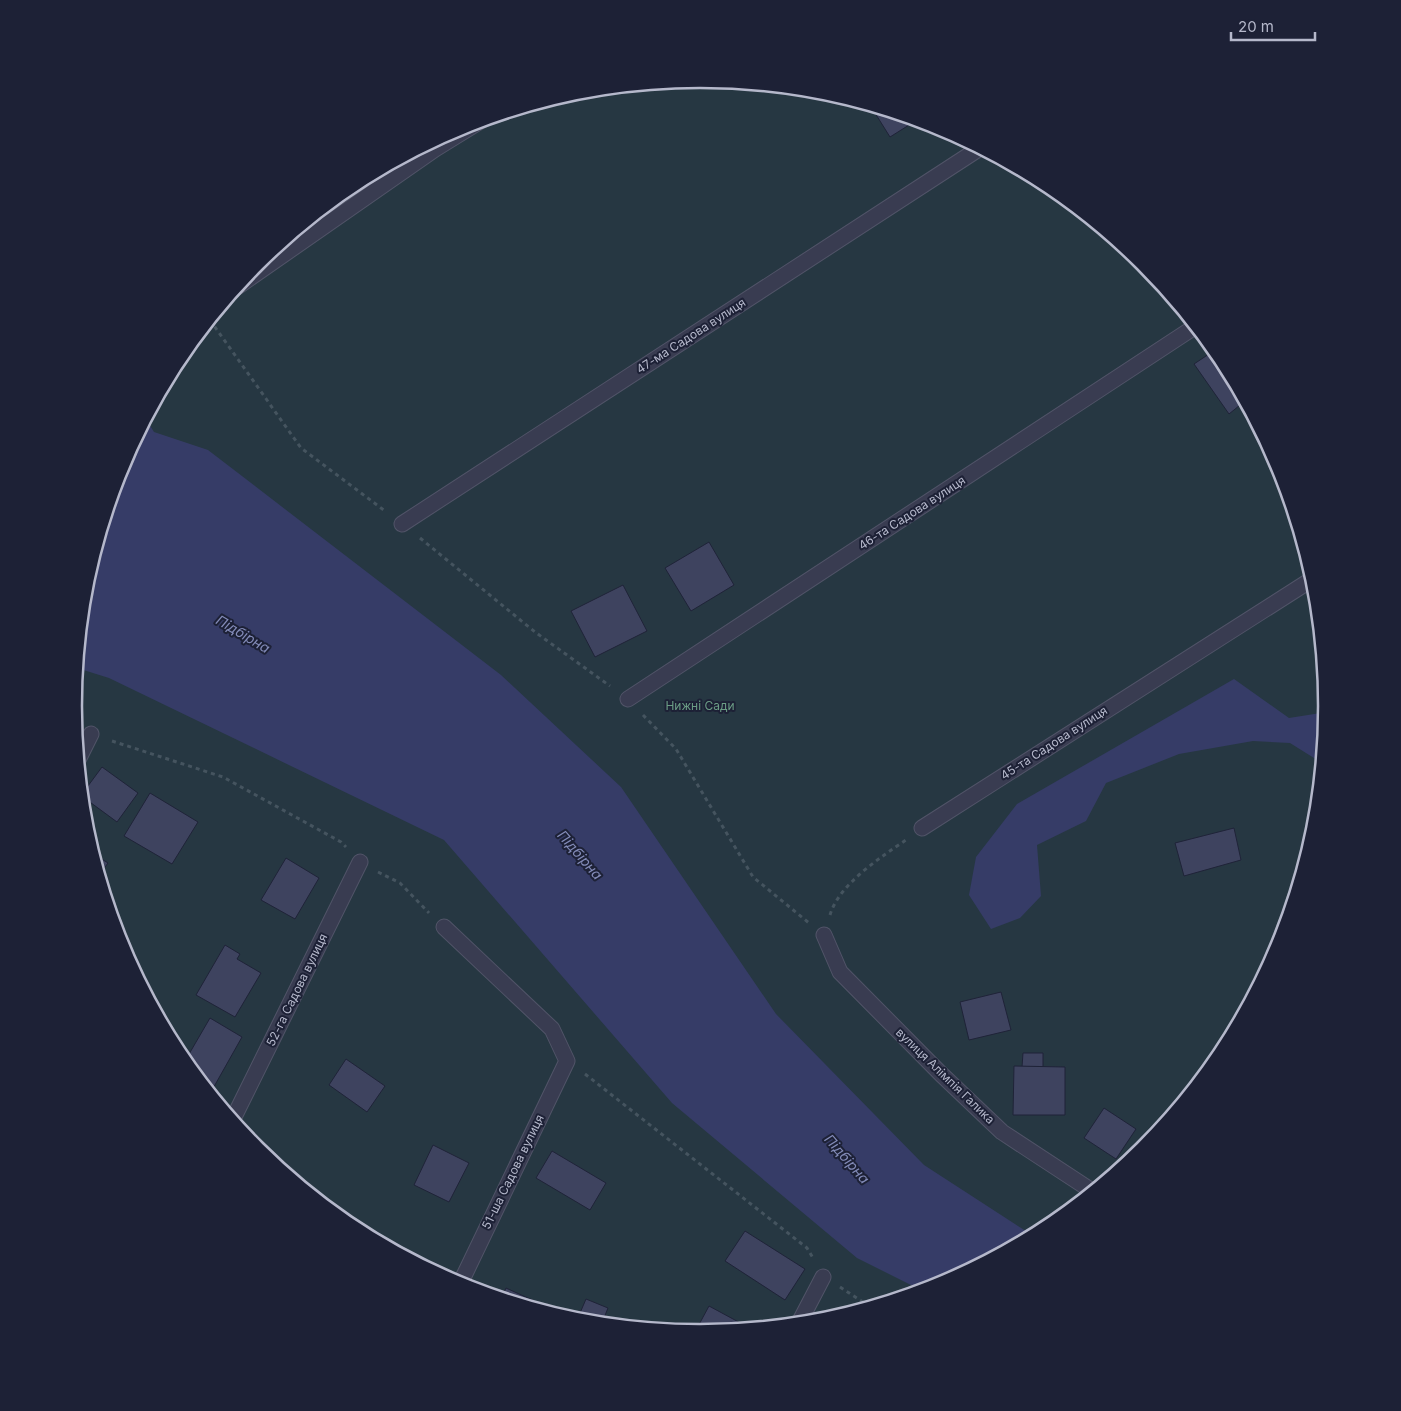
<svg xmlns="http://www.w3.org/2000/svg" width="1401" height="1411" viewBox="0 0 1401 1411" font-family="Inter,sans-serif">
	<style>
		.green { fill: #263742 }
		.water { fill: #363c67 }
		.building { fill: #3e435f; stroke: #1f2338 }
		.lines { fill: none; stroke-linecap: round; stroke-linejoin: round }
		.minor-casing { stroke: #515468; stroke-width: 17 }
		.path { stroke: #45545f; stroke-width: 3; stroke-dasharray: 4 4; stroke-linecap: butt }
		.minor { stroke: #393c51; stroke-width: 15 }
		.labels { text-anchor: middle; stroke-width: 4; stroke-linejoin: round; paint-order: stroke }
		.street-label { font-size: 12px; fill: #b5b8cb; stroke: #1d2136 }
		.park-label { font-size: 12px; fill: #6b9d85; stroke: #1d2136 }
		.water-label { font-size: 14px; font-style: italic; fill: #838bb8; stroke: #1d2136 }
		.rim { fill: none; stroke: #b5b8cb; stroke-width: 2.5 }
	</style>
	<rect width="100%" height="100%" fill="#242841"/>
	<circle class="green" cx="700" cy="705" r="625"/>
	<g class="water">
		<polygon points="146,419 154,432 208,450 501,675 621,787 776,1014 924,1165 1032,1235 940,1285 921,1290 857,1258 672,1103 444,840 109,678 77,668 86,583 122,465"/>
		<polygon points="1234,679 1289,718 1327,712 1322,763 1290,743 1253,741 1179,754 1106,783 1086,821 1037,845 1041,896 1020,918 991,929 969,895 976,857 1017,804"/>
	</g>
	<g class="building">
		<polygon points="870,105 917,120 890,137"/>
		<polygon points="1215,350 1222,358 1245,401 1229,414 1194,364"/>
		<polygon points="709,542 734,585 691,611 665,568"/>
		<polygon points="623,585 647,631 595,657 571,611"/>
		<polygon points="102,767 138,793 117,822 83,797 82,794"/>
		<polygon points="150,793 198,822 172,864 124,836"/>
		<polygon points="1234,828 1241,860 1184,876 1175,843"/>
		<polygon points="94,854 108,863 100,874 108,879 104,886"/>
		<polygon points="286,858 319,878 295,919 261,900"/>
		<polygon points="225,945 240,954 237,959 261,973 235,1017 196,995"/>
		<polygon points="1001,992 1011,1030 969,1040 960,1002"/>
		<polygon points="210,1018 242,1037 211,1092 185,1061"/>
		<polygon points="1023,1053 1043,1053 1043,1067 1022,1067"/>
		<polygon points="346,1059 385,1086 367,1112 329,1085"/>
		<polygon points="1014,1066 1065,1067 1065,1115 1013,1115"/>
		<polygon points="1104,1108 1136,1129 1116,1159 1084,1138"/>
		<polygon points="433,1145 469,1163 449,1202 414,1185"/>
		<polygon points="552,1151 606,1183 590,1210 536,1178"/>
		<polygon points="745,1231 805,1269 785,1300 725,1261"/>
		<polygon points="506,1288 550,1308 548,1311 502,1297"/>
		<polygon points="586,1299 608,1308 602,1323 577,1320"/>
		<polygon points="709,1306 746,1326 745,1328 695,1332"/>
	</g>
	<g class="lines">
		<g class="minor-casing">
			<g id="minor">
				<polyline points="237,287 435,149 482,120"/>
				<polyline points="402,524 980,148"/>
				<polyline points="628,699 1196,326"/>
				<polyline points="79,758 91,734"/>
				<polyline points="922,828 1314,578"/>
				<polyline points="444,927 552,1029 567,1061 460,1284"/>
				<polyline points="824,935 840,972 941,1074 1002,1132 1092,1191"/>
				<polyline points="233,1119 360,862"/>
				<polyline points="799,1323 823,1277"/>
			</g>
		</g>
		<g class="path">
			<polyline points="210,320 301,448 385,511"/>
			<polyline points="420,538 535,632 610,686"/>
			<polyline points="643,715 676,749 753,877 809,923"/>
			<polyline points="112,741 223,777 341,842 346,847"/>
			<polyline points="378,872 400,883 429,913"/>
			<path d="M830,915C839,884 881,857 906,840"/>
			<polyline points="585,1074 807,1248 813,1258"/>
			<polyline points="840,1287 869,1306"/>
		</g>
		<use href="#minor" class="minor"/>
	</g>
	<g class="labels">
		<g class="street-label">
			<text transform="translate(691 336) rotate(-33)" y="4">47-ма Садова вулиця</text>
			<text transform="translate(912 513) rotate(-33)" y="4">46-та Садова вулиця</text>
			<text transform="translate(1054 743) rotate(-33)" y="4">45-та Садова вулиця</text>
			<text transform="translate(297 990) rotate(-64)" y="4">52-га Садова вулиця</text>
			<text transform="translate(945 1076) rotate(44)" y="4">вулиця Алімпія Галика</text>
			<text transform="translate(513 1172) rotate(-64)" y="4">51-ша Садова вулиця</text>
		</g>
		<g class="park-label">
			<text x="700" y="710">Нижні Сади</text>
		</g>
		<g class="water-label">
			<text transform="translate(243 634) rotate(31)" y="5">Підбірна</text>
			<text transform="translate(580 855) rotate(49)" y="5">Підбірна</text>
			<text transform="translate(847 1159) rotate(49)" y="5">Підбірна</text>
		</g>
	</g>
	<path d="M0 0H1401V1411H0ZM82 706a618 618 0 1 1 1236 0a618 618 0 1 1-1236 0Z" fill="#1d2136" fill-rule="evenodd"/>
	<path class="rim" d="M82 706a618 618 0 1 1 1236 0a618 618 0 1 1-1236 0Z"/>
	<path d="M1231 32v8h84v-8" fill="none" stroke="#b5b8cb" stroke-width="2.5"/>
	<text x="1238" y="32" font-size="15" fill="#b5b8cb" stroke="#1d2136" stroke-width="4" paint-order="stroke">20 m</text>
</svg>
